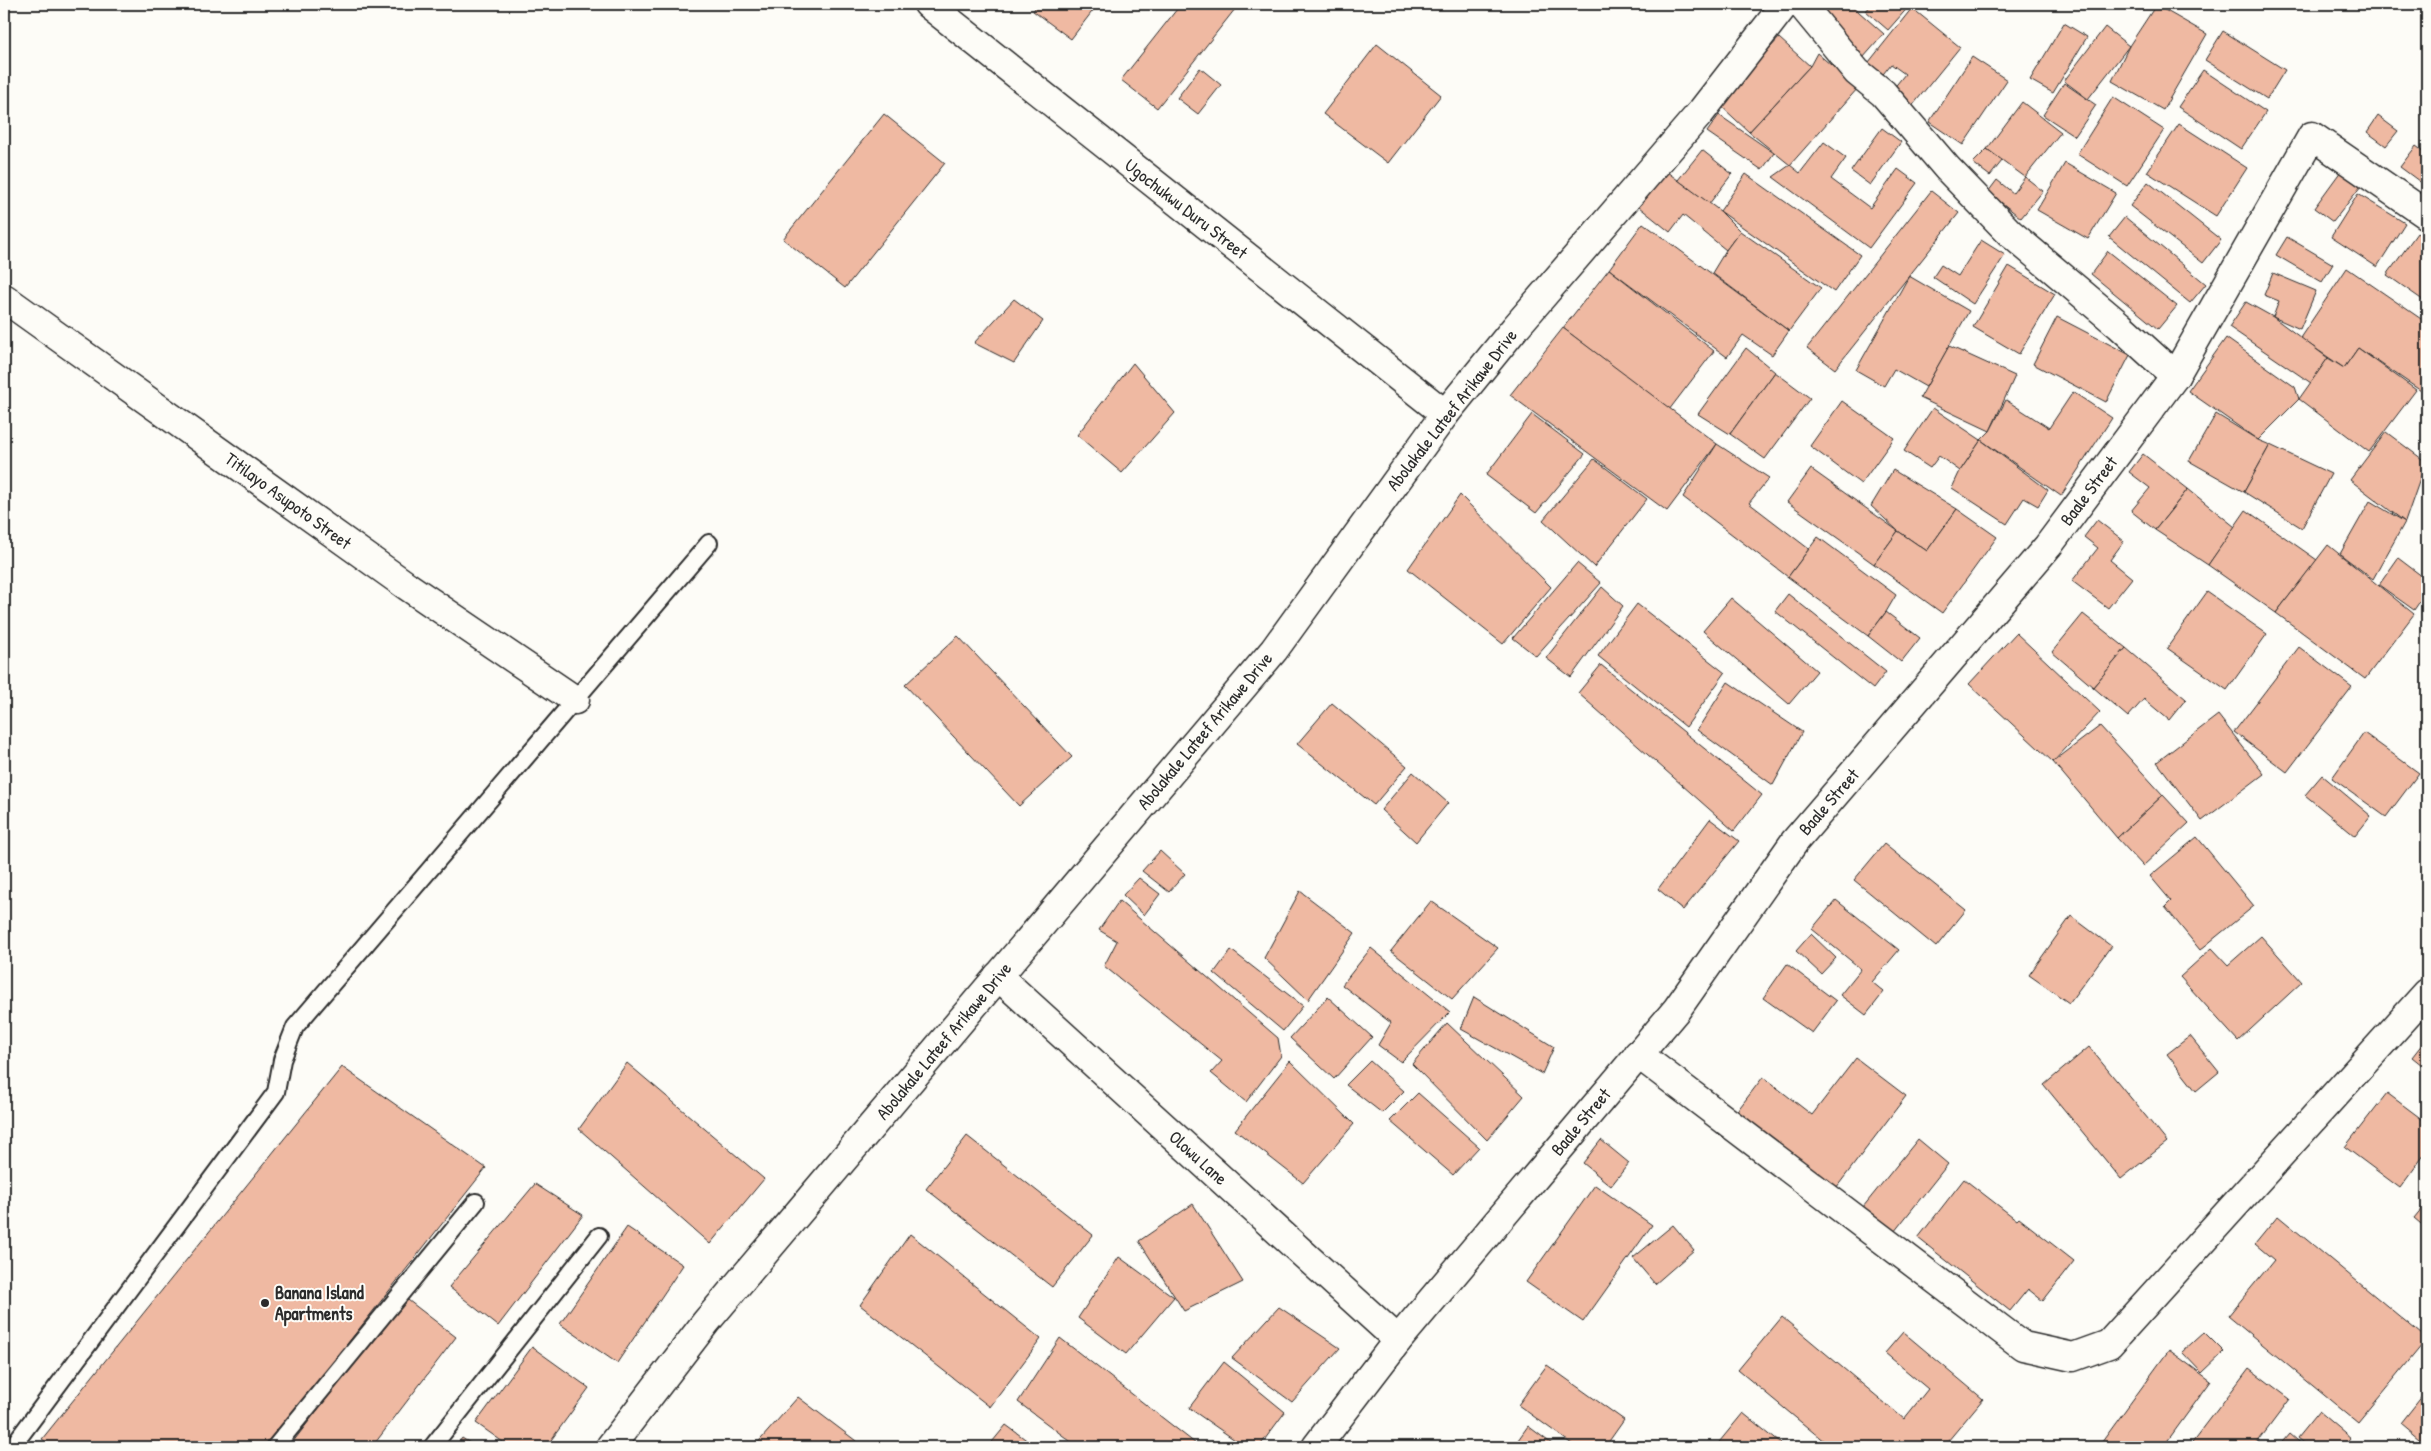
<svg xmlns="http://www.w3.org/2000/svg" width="2431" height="1451" viewBox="0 0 2431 1451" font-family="'Patrick Hand',sans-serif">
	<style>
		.building { fill: #efb9a2; stroke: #2b2b2b }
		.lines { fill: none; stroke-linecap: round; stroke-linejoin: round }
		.lane-casing { stroke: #2b2b2b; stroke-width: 20 }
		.street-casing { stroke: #2b2b2b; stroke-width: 31 }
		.lane { stroke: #fdfcf7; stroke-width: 16 }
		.street { stroke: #fdfcf7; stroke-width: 28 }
		.poi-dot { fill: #2b2b2b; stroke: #fdfcf7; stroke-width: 2 }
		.labels { text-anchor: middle; stroke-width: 4; stroke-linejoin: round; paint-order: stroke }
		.street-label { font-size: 18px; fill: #2b2b2b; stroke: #fdfcf7 }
		.poi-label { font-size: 18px; font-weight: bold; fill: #2b2b2b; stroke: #fdfcf7; text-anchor: start }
	</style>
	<rect width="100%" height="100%" fill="#fdfcf7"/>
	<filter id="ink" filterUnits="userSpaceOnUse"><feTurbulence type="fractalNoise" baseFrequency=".02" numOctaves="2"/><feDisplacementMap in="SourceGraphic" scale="10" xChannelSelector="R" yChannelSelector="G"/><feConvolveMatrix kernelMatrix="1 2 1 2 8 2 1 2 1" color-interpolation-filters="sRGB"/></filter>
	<g filter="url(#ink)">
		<g class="building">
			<polygon points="1038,4 1098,4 1071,39 1033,11"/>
			<polygon points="1181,4 1239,4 1157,108 1121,80"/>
			<polygon points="1830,4 1850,4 1884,34 1863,58 1818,17"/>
			<polygon points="1872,4 1911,4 1888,30 1866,11"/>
			<polygon points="2156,5 2207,34 2163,110 2112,81 2129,46"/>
			<polygon points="1912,8 1960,47 1913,105 1893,89 1905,74 1891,64 1880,78 1865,67"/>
			<polygon points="2064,23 2087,37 2053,93 2030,80"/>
			<polygon points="2105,27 2129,46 2088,99 2064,81"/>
			<polygon points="2223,31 2285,70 2267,99 2205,60"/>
			<polygon points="1779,38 1810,66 1749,132 1719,104"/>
			<polygon points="1377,44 1441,95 1388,163 1323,114"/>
			<polygon points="1817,53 1858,88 1790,165 1749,132 1810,66"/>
			<polygon points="1972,57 2007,80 1963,145 1929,122"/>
			<polygon points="1200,68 1221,85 1198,114 1177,98"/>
			<polygon points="2203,70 2266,112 2241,149 2178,107"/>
			<polygon points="2064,83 2096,105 2075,136 2043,115"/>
			<polygon points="2113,97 2164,130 2127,186 2077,154"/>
			<polygon points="2022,102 2061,132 2025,177 1987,149"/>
			<polygon points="884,114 945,163 845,288 783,239"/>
			<polygon points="1719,115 1774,153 1762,170 1707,132"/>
			<polygon points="2378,116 2398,131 2386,146 2367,132"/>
			<polygon points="2179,124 2247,168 2216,216 2147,172"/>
			<polygon points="1882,128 1901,142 1870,185 1851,171"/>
			<polygon points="1824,142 1846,158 1831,179 1870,208 1898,169 1917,183 1869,248 1773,177 1790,165 1800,173"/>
			<polygon points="2416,146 2427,154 2427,187 2400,167"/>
			<polygon points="1987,149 2002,161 1990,176 1973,163"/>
			<polygon points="1702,150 1732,174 1709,204 1678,180"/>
			<polygon points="2065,163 2116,193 2088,239 2037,210"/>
			<polygon points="2341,171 2361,186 2333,222 2314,208"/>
			<polygon points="1667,172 1720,211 1740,231 1726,250 1683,215 1670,232 1639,207"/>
			<polygon points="1746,174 1860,255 1834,292 1720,211"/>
			<polygon points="2025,177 2043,191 2021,218 1988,192 1997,180 2013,193"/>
			<polygon points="2148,182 2221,240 2203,263 2130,206"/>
			<polygon points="1931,191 1959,213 1835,369 1807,348"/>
			<polygon points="2358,194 2405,223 2377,267 2331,237"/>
			<polygon points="2125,217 2206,284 2190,303 2109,237"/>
			<polygon points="1643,223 1789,331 1772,355 1743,335 1727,357 1609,269"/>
			<polygon points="1740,231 1821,288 1789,331 1712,273 1726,250"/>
			<polygon points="2417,233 2427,240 2427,303 2387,275"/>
			<polygon points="2287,237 2333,264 2322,282 2276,255"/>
			<polygon points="1981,240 2005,255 1973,304 1933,277 1941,265 1958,276"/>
			<polygon points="2108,251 2177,306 2158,329 2091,274"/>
			<polygon points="2009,266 2055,294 2019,354 1973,327"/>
			<polygon points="2347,268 2427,323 2427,395 2358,348 2344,368 2300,338"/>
			<polygon points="1609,269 1714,351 1669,410 1563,328"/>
			<polygon points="2273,273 2316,291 2300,329 2273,317 2279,301 2264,295"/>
			<polygon points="1909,276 1969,311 1926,387 1894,369 1884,386 1856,370"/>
			<polygon points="1014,299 1043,321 1014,363 974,343"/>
			<polygon points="2246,302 2273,317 2328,358 2311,383 2229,327"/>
			<polygon points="2057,317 2130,355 2106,402 2033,364"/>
			<polygon points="1563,328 1717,444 1667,511 1510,395"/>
			<polygon points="2226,338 2295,387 2299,399 2258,440 2188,391"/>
			<polygon points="1949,346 2015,376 1990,431 1920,398"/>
			<polygon points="1746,348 1775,372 1730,434 1698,414"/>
			<polygon points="2358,348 2416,390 2369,452 2299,399 2328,358 2344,368"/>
			<polygon points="1133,363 1175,413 1122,473 1077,435"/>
			<polygon points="1775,372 1810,398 1765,459 1730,434"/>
			<polygon points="2073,392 2112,418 2061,496 1981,440 1990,431 2006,400 2049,428"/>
			<polygon points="1842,401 1894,438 1861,484 1810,446"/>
			<polygon points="1933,408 1981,440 1960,471 1939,456 1930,468 1904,451"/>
			<polygon points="1532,414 1585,454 1536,513 1486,475"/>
			<polygon points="2216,414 2258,440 2270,445 2244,492 2189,461"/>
			<polygon points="2386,432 2426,462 2405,522 2350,480"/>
			<polygon points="1981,440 2048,490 2038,506 2024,498 2007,524 1952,488 1960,471"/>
			<polygon points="1717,444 1769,478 1749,503 1809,549 1788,577 1683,497"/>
			<polygon points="2270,445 2331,474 2302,528 2244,492"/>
			<polygon points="2143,454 2188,489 2155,530 2131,511 2150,488 2129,472"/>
			<polygon points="1594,459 1647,499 1594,567 1543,520"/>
			<polygon points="1811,469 1898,531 1874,564 1787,502"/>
			<polygon points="1893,470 1957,509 1927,551 1898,531 1871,506"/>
			<polygon points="2188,489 2235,527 2208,565 2155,530"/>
			<polygon points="1460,495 1551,587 1503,644 1408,569"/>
			<polygon points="2370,501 2405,522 2373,579 2340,554"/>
			<polygon points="1957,509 1997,537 1942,613 1874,564 1898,531 1927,551"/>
			<polygon points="2246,510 2317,560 2276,613 2208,565"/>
			<polygon points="2097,520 2124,541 2110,560 2132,578 2108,608 2072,581 2098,548 2084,537"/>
			<polygon points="1818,537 1896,595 1886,612 1868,636 1788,577"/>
			<polygon points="2328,545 2414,614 2365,679 2276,613"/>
			<polygon points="2398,558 2427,580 2427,591 2414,610 2379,585"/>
			<polygon points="1577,563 1601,583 1536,656 1513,638"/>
			<polygon points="1602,587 1623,606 1571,677 1546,658"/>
			<polygon points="2207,592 2267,634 2227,690 2167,648"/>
			<polygon points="1788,594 1886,672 1873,689 1775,611"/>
			<polygon points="1731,598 1817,671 1789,704 1703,631"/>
			<polygon points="1637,604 1725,673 1686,727 1598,656"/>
			<polygon points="1886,612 1920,638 1901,662 1868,636"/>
			<polygon points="2083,614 2126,648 2093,687 2052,652"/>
			<polygon points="2016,633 2100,712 2053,762 1969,684"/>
			<polygon points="958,636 1072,757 1019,806 905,685"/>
			<polygon points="2299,647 2352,687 2287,772 2234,732"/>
			<polygon points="2126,648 2186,699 2169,720 2144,699 2128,717 2093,687"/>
			<polygon points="1601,665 1762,795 1734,831 1578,693"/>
			<polygon points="1728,682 1802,732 1773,785 1697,730"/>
			<polygon points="1332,703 1407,766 1374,805 1297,744"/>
			<polygon points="2218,715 2264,774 2202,821 2157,762"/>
			<polygon points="2100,726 2163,795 2117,838 2053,762"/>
			<polygon points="2364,733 2419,773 2386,817 2332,778"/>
			<polygon points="1413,772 1448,803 1416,842 1381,810"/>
			<polygon points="2322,775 2371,816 2355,836 2305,795"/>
			<polygon points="2163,795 2189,823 2143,866 2117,838"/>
			<polygon points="1710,819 1739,841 1683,910 1658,889"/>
			<polygon points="2197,837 2254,906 2200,950 2165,907 2171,901 2150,876"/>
			<polygon points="1884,844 1966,910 1936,947 1854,880"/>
			<polygon points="1160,851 1185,874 1169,892 1142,871"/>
			<polygon points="1139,878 1160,894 1144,915 1123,895"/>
			<polygon points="1300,891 1355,933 1308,1000 1264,958"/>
			<polygon points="1836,900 1899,950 1872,982 1884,992 1866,1015 1840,995 1861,969 1812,929"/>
			<polygon points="1119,901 1278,1038 1281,1056 1246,1102 1211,1073 1222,1061 1104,966 1117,941 1099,930"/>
			<polygon points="1431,901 1498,948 1452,999 1391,951"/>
			<polygon points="2071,916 2111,946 2069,1003 2029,975"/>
			<polygon points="1811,934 1836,958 1821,974 1796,951"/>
			<polygon points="2261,936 2302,982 2238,1041 2180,977 2212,948 2228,965"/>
			<polygon points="1371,948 1450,1012 1401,1062 1378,1045 1391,1023 1342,985"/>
			<polygon points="1231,950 1303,1006 1283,1031 1214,973"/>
			<polygon points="1787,964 1836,1001 1812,1033 1763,998"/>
			<polygon points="1328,997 1372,1037 1334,1079 1290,1038"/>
			<polygon points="1474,997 1554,1047 1542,1074 1461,1029"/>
			<polygon points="1447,1023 1524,1096 1487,1140 1412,1064"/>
			<polygon points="2190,1036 2219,1072 2196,1091 2167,1054"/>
			<polygon points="2427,1038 2427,1069 2412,1057"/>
			<polygon points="2089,1047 2167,1142 2121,1179 2044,1085"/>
			<polygon points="1856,1058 1906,1096 1833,1192 1734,1115 1763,1077 1812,1115"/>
			<polygon points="1290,1061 1354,1124 1303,1183 1235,1130"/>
			<polygon points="1370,1061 1404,1091 1382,1113 1346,1085"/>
			<polygon points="627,1063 764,1179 710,1244 579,1129"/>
			<polygon points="342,1067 486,1168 266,1447 53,1447 42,1439"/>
			<polygon points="1418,1093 1479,1147 1453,1175 1390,1121"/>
			<polygon points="2387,1093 2427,1123 2427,1151 2400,1188 2345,1147"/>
			<polygon points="967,1136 1093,1235 1052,1287 926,1189"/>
			<polygon points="1918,1139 1948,1164 1894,1232 1863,1207"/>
			<polygon points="1601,1140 1629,1163 1611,1186 1583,1163"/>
			<polygon points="1964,1179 2017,1220 2019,1218 2074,1261 2043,1301 2028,1289 2010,1311 1918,1238"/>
			<polygon points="535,1184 583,1215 498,1326 449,1287"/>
			<polygon points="1595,1185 1652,1225 1583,1322 1526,1282"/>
			<polygon points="2427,1202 2427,1229 2414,1218"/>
			<polygon points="1193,1204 1243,1282 1184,1311 1139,1241"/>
			<polygon points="2278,1216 2427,1339 2358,1423 2228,1316 2274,1260 2255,1244"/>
			<polygon points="1673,1225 1694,1250 1655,1284 1633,1258"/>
			<polygon points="627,1227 683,1265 617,1363 560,1324"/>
			<polygon points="910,1234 1041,1339 990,1407 860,1305"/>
			<polygon points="1119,1257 1174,1297 1126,1354 1078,1318"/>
			<polygon points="404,1297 456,1337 372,1447 289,1447"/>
			<polygon points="1279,1307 1340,1348 1292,1402 1232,1358"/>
			<polygon points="1782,1317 1904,1419 1928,1389 1885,1353 1903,1332 1983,1399 1943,1447 1831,1447 1738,1370"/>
			<polygon points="2204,1332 2224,1352 2202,1373 2182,1352"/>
			<polygon points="1060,1338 1200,1447 1078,1447 1018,1402"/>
			<polygon points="532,1347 589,1388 546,1447 510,1447 476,1423"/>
			<polygon points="2169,1350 2211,1381 2163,1447 2101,1447 2099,1446"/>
			<polygon points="1224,1362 1285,1412 1259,1447 1245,1447 1189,1408"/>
			<polygon points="1547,1365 1624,1420 1605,1447 1576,1447 1518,1405"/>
			<polygon points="2249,1368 2290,1399 2254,1447 2189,1447"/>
			<polygon points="2427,1390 2427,1445 2401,1423"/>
			<polygon points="798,1397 864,1447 754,1447"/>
			<polygon points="2319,1411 2351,1438 2344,1447 2308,1447 2297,1438"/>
			<polygon points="1743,1413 1785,1447 1715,1447"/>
			<polygon points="1006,1425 1036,1447 988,1447"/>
			<polygon points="1528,1426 1556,1447 1513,1447"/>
			<polygon points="2289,1434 2304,1447 2278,1447"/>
			<polygon points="462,1438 476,1447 455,1447"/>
		</g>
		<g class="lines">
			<g class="lane-casing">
				<g id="lane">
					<polyline points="12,1447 276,1092 282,1060 295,1027 709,543"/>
					<polyline points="275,1447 476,1202"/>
					<polyline points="432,1447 599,1236"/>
				</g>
			</g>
			<g class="street-casing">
				<g id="street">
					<polyline points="928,4 1445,414"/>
					<polyline points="1801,4 1857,72 1883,93 1947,168 2010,233 2119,325 2175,376"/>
					<polyline points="4,298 407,586 575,700"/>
					<polyline points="998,976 1398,1340"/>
					<polyline points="1638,1054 2023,1346 2073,1357 2109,1344 2427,993"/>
					<polyline points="610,1447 706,1322 1274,650 1445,414 1515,328 1701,112 1785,4"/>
					<polyline points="1316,1447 1398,1340 1677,1009 1795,841 2048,546 2175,376 2312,136 2427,215"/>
				</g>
			</g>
			<use href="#lane" class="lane"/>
			<use href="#street" class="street"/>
		</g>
	</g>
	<circle class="poi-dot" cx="265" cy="1303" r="5"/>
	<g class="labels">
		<g class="street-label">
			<text transform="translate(1186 209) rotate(38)" y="6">Ugochukwu Duru Street</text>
			<text transform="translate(1452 410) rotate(-52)" y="6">Abolakale Lateef Arikawe Drive</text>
			<text transform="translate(2089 491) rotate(-53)" y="6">Baale Street</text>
			<text transform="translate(288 501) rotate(36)" y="6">Titilayo Asupoto Street</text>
			<text transform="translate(1205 731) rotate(-50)" y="6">Abolakale Lateef Arikawe Drive</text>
			<text transform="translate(1829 802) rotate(-49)" y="6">Baale Street</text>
			<text transform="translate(944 1041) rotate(-50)" y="6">Abolakale Lateef Arikawe Drive</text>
			<text transform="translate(1581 1122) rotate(-50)" y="6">Baale Street</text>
			<text transform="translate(1198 1158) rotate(42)" y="6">Olowu Lane</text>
		</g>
		<g class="poi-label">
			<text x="275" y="1299">Banana Island<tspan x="275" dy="21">Apartments</tspan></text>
		</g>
	</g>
	<rect width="2431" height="1451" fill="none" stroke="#fdfcf7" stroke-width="20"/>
	<rect x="10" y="10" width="2411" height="1431" fill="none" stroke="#2b2b2b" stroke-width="2" filter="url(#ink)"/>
</svg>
